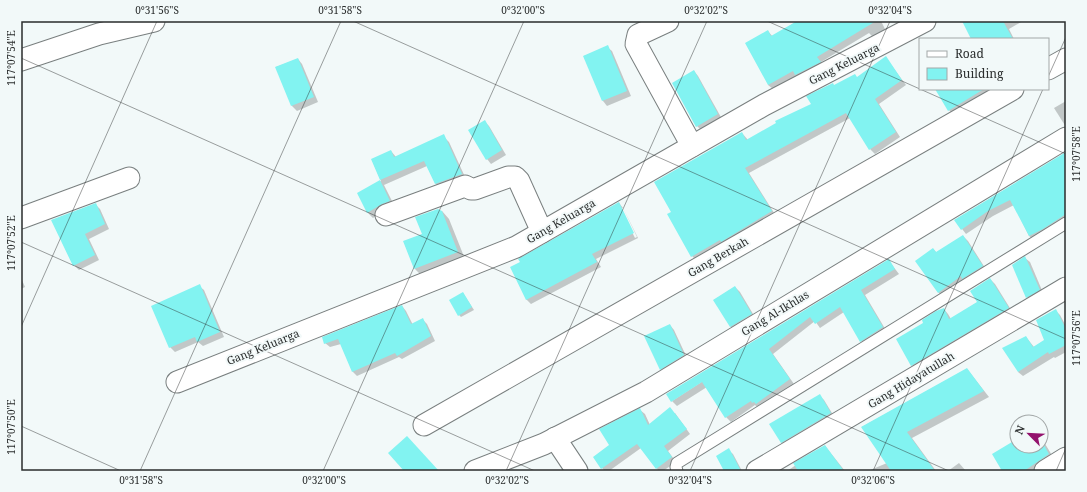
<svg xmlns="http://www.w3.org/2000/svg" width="1087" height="492" viewBox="0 0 1087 492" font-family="'Noto Serif',serif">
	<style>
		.shadow { fill: #0003; fill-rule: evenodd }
		.building { fill: #82f3f1 }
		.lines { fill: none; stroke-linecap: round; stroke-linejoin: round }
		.service-casing { stroke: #797f7f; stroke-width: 13 }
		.minor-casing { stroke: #797f7f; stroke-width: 23 }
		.service { stroke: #fff; stroke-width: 11 }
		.minor { stroke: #fff; stroke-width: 21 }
		.ticks { fill: none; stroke: #2a2d2d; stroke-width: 1; stroke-opacity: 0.45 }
		.labels { text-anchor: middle; stroke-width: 4; stroke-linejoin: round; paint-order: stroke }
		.street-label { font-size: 11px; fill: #2a2d2d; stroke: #f2f9f9 }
		.neatline { fill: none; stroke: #2a2d2d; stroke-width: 1.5 }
		.ticks-label { font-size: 10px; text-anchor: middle; fill: #2a2d2d }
	</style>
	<rect width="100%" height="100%" fill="#f2f9f9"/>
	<g class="shadow">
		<polygon points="797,21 881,21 886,31 874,38 869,33 821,62 824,67 773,89 768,85 768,31 773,37"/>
		<polygon points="963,21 1023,21 1009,29 1014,39 980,39"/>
		<polygon points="607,47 612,51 631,96 607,106 603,101 584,56"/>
		<polygon points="886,58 906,85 879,104 900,137 875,154 870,149 850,118 749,173 776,216 697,261 692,256 672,212 742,133 748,140 812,105 834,86 857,78"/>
		<polygon points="298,59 302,64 318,102 297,111 292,106 276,67"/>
		<polygon points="694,71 698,76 722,119 702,131 697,126"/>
		<polygon points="936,89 995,89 953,115 949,110"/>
		<polygon points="1066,101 1066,127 1054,108"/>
		<polygon points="484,121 489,126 506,155 491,164 487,159"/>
		<polygon points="444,137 449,142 466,179 440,189 436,184 427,166 384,185 394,205 386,208 373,218 368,213 358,194 381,181 372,160 391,151 396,157"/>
		<polygon points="1066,153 1066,221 1034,240 1029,236 1014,205 993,216 966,234 955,220"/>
		<path d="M619,203L623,208L638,238L596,259L601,267L531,304L526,299ZM620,208H623L637,237L635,238Z"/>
		<polygon points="95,204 100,209 109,229 89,239 99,260 79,270 74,265 53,220"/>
		<polygon points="442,211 449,219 465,259 422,276 415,269 404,242 423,234"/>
		<polygon points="963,236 968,241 987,271 943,297 938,292 933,249 937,253"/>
		<polygon points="1025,258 1030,262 1044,295 1031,302 1027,297"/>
		<polygon points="889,261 899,274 865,295 887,332 866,346 861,341 844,312 820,328 815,321 773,354 794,384 761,408 757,407 755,405 731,422 726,417 707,387 677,406 672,401"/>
		<polygon points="21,278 25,287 21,289"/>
		<polygon points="990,279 995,284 1013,313 917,370 912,365 944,309 948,314 951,319 978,302"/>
		<polygon points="199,286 204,290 224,337 203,346 198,342 175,352 170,347"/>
		<polygon points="735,287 740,292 756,319 735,331 731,327 714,300"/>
		<polygon points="463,293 474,310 461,317 459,315"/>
		<polygon points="402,306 406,311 413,325 423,320 427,324 435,341 402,359 399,357 357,376 353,372 341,344 330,347 325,343"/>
		<polygon points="1056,311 1060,315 1066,326 1066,352 1055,358 1054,357 1023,376 1018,372 1026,337 1034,347 1046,341"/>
		<polygon points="670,325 674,330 688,360 665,374 661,369"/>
		<polygon points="967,369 989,397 912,438 936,471 868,471 887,463 862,427"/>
		<polygon points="819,395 824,400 835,418 786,447 781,442"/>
		<polygon points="640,410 645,414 650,425 675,413 690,434 668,451 676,462 663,471 659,471 641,448 609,471 605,471 602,468 610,445"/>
		<polygon points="1041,437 1056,462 1043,471 1003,471 1017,440 1017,446 1041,446"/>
		<polygon points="825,446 845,471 787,471 796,465"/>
		<polygon points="728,450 733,454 742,471 725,471"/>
		<polygon points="959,463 966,471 948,471"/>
	</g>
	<g class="building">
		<polygon points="797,21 876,21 817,57 821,62 795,75 793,71 768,85 745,43 768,30 771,36"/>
		<polygon points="962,21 1003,21 1013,39 971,39"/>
		<polygon points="608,45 627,91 602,101 583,56"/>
		<polygon points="886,56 902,80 875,99 896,132 869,150 846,113 745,168 772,211 721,242 720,240 691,257 667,214 671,212 654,182 742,132 746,140 776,123 775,121 811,104 806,96 833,83 834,85 855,74 857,77"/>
		<polygon points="298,58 314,97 291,106 275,67"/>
		<polygon points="694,70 718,114 696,127 672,83"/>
		<polygon points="935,89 984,89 948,111"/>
		<polygon points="485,120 502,150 486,160 468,130"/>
		<polygon points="444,134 462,174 435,184 424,161 380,180 371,159 391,150 394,157"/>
		<polygon points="1066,152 1066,214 1043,229 1029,236 1010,200 988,211 961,230 954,220"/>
		<polygon points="380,180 390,201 382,204 367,213 357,193"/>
		<polygon points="619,202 634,233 592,254 597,262 526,300 510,267 520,262 518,259"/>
		<polygon points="96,203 105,224 85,234 95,255 73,266 51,220"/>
		<polygon points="438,209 442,211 458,252 414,269 403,241 422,234 415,217"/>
		<polygon points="963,235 983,266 962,279 961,276 938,293 915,261 933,248 936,252"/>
		<polygon points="1025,256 1040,290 1026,298 1012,265"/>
		<polygon points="889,259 895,269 861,290 883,327 860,342 840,307 815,324 810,317 769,349 790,379 756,404 754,402 752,403 751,401 725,418 702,382 671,402 666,394"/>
		<polygon points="990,278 1009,308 911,366 896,339 923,323 922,320 936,311 944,308 949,319 977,302 970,291"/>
		<polygon points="200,284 220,332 197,342 195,337 169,348 151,306"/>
		<polygon points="735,286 752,314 730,327 713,300"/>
		<polygon points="463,292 472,307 458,316 449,300"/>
		<polygon points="402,305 411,324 423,318 431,336 397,356 395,353 352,372 338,339 324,344 322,337"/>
		<polygon points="1056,309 1066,329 1066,345 1049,354 1048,352 1018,372 1002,348 1026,336 1033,347 1044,340 1036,320"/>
		<polygon points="670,324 684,355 660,370 644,336"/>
		<polygon points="967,368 984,391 907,432 935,471 891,471 861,427"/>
		<polygon points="820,394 831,413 781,443 769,424"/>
		<polygon points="670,407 687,429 664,446 672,457 656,469 637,444 601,469 593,457 609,445 599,429 640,408 648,425"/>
		<polygon points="407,436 439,471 404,471 388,453"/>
		<polygon points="1017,439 1017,446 1041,446 1041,440 1049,454 1024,471 1002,471 992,454"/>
		<polygon points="825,445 844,471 798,471 793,463"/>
		<polygon points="729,448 741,471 724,471 716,456"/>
	</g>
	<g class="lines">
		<g class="service-casing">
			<polyline id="service" points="677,471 676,467 677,463 1066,223"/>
		</g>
		<g class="minor-casing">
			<g id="minor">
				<polyline points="668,21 638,35 636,44 692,146"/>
				<polyline points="21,60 99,34 154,21"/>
				<polyline points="1048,69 1066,59"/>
				<polyline points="386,215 465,186 471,189 475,189 508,177 515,177 519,181 542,232"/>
				<polyline points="21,218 129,178"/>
				<polyline points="177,382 516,247 764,105 925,21"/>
				<polyline points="424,425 1013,89"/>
				<polyline points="555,438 577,471"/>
				<polyline points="475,471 544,444 646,392 1066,138"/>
				<polyline points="757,471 1066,288"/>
				<polyline points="1045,471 1066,458"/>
			</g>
		</g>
		<use href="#service" class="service"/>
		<use href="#minor" class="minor"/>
	</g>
	<path class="ticks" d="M353,21L1066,339M767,21L1066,154M21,58L949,471M1048,77L1066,37M21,242L535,471M21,327L157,21M21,426L121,471M140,471L341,21M323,471L524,21M506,471L707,21M690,471L890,21M873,471L1043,89M1056,471L1066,448"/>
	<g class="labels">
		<g class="street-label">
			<text transform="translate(844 64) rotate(-27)" y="4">Gang Keluarga</text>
			<text transform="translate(561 221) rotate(-30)" y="4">Gang Keluarga</text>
			<text transform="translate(718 257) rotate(-30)" y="4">Gang Berkah</text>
			<text transform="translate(775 313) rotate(-31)" y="4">Gang Al-Ikhlas</text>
			<text transform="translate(263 347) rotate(-22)" y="4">Gang Keluarga</text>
			<text transform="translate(911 380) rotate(-31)" y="4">Gang Hidayatullah</text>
		</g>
	</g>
	<rect width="1087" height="492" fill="none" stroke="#f2f9f9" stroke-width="44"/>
	<rect x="919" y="38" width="130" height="52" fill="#f2f9f9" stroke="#a2a7a7"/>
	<rect x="927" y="51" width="20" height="6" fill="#ffffff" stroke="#a2a7a7"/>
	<text x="955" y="58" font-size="12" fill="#2a2d2d">Road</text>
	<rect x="927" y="68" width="20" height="12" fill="#82f3f1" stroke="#a2a7a7"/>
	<text x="955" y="78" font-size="12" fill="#2a2d2d">Building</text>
	<g transform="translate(1029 434) rotate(294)"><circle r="19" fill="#f2f9f9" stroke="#a2a7a7"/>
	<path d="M0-3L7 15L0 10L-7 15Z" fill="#93136d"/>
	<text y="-6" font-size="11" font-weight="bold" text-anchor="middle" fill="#2a2d2d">N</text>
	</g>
	<rect x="22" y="22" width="1043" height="448" class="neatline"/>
	<g class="ticks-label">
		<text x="157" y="14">0°31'56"S</text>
		<text x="340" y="14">0°31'58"S</text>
		<text x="523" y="14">0°32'00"S</text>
		<text x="706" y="14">0°32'02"S</text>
		<text x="890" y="14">0°32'04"S</text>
		<text transform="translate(11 58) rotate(-90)" y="4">117°07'54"E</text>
		<text transform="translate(1076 154) rotate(-90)" y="4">117°07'58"E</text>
		<text transform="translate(11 243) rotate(-90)" y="4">117°07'52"E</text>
		<text transform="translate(1076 338) rotate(-90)" y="4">117°07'56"E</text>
		<text transform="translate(11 427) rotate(-90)" y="4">117°07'50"E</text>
		<text x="141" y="484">0°31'58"S</text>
		<text x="324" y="484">0°32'00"S</text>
		<text x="507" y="484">0°32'02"S</text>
		<text x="690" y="484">0°32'04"S</text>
		<text x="873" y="484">0°32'06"S</text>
	</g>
</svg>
